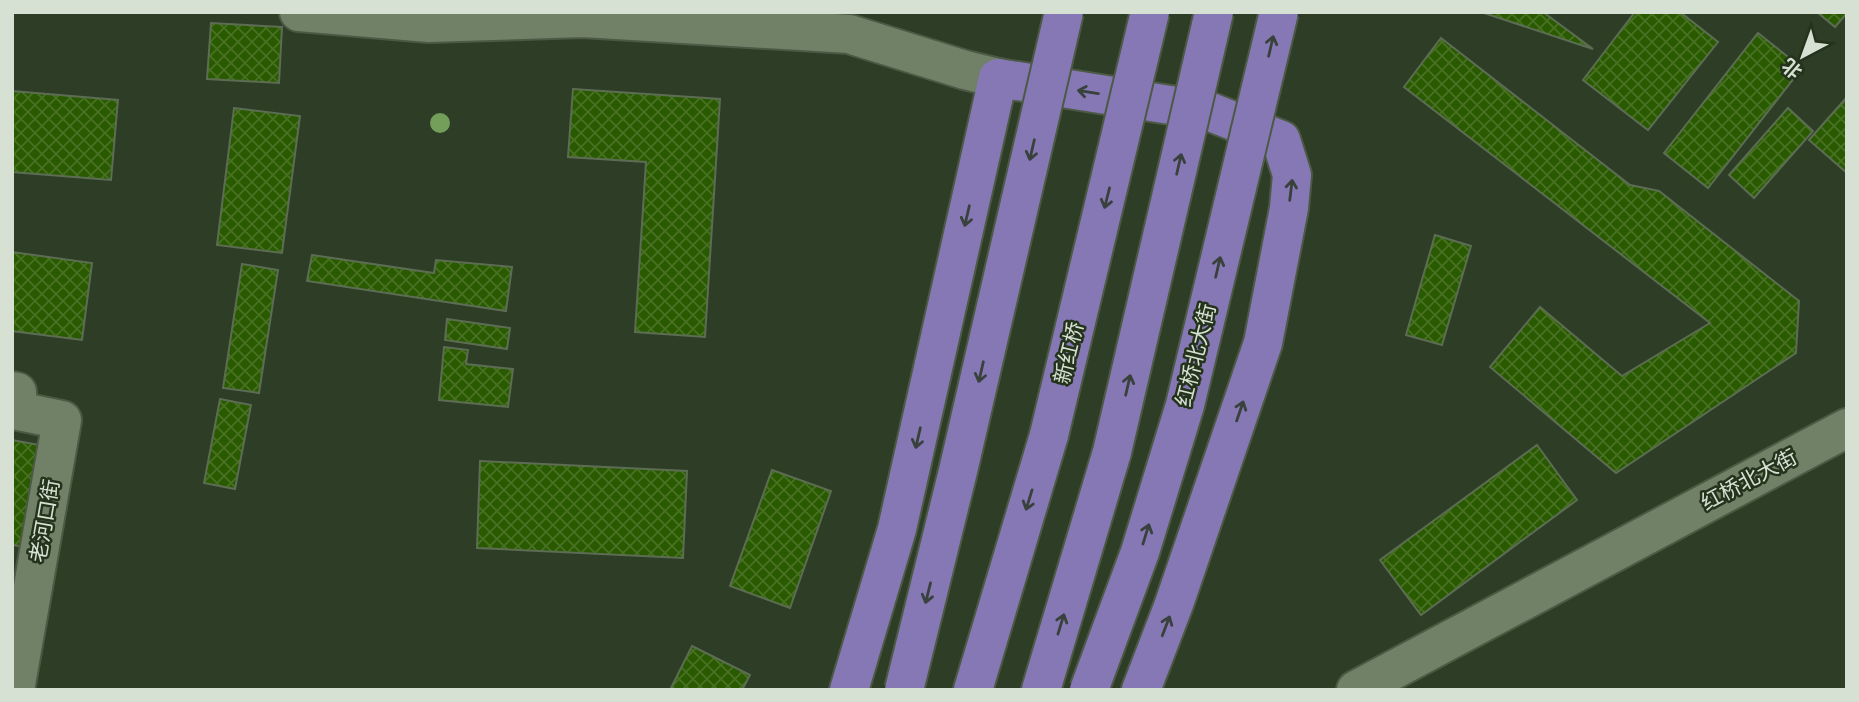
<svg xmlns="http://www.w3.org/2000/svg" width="1859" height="702" viewBox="0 0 1859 702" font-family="Figtree,'Noto Sans SC',sans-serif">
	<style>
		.building { fill: url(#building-cross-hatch); stroke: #5c6d54; stroke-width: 2 }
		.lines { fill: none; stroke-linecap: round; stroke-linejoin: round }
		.minor-casing { stroke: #4c5945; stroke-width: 42 }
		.major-casing { stroke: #4c5945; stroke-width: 42 }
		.minor { stroke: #708168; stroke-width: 38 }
		.major { stroke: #8678b5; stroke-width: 38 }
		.major-bridge-casing { stroke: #4c5945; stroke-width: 42; stroke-linecap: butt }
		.major-bridge { stroke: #8678b5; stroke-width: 38 }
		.tree { fill: #739f5b }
		.oneway { stroke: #38413b }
		.labels { text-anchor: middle; stroke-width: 5; stroke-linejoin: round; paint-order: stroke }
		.street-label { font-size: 21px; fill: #d7e1d3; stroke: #24331c }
	</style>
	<defs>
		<pattern id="building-cross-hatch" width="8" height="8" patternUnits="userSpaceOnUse" patternTransform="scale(1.75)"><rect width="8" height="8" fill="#2a5a00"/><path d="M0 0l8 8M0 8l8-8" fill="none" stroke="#487124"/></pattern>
	</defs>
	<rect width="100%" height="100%" fill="#2e3d26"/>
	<g class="building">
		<polygon points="1481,12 1543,12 1593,49"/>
		<polygon points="1635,12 1680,12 1718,42 1648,130 1583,80"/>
		<polygon points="1817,12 1847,12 1847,13 1835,27"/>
		<polygon points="211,23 282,27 279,83 207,79"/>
		<polygon points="1758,33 1802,68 1708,188 1664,153"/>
		<polygon points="1441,38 1630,185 1659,191 1799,301 1796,353 1616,473 1490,367 1540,307 1622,376 1710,323 1404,87"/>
		<polygon points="573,89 720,99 705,337 635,332 646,162 568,157"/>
		<polygon points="12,91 118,100 111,180 12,172"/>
		<polygon points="1847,97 1847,173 1809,140"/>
		<polygon points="234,108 300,116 282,253 217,245"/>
		<polygon points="1788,108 1813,131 1754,198 1729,175"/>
		<polygon points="1435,235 1471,246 1442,345 1406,335"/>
		<polygon points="12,252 92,263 82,340 12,331"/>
		<polygon points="312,255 434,273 436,260 512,267 506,311 307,281"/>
		<polygon points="242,264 278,270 259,393 223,388"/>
		<polygon points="447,319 510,328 507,349 445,340"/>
		<polygon points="444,347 468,350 466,364 513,369 508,407 439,400"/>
		<polygon points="220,399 251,405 235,489 204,483"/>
		<polygon points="12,440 45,446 26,547 12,545"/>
		<polygon points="1537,445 1577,500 1421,615 1380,560"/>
		<polygon points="480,461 687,471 683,558 477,548"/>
		<polygon points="772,470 831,491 790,608 730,586"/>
		<polygon points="692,646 750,675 742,690 670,690"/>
	</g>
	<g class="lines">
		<g class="minor-casing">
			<g id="minor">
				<polyline points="299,12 429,23 583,18 849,34 965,70 998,78"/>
				<polyline points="12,391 17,392 18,411 62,420 15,690"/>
				<polyline points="1356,690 1847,428"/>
			</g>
		</g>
		<g class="major-casing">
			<g id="major">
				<polyline points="849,690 897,529 998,78 1208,111 1281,140 1292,175 1289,208 1263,343 1174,604 1141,690"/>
				<polyline points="973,690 1049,435"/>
				<polyline points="1041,690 1112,452"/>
			</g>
		</g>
		<use href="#minor" class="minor"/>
		<use href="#major" class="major"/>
		<g class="major-bridge-casing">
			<g id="major-bridge">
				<polyline points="1049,435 1150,12"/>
				<polyline points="1112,452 1214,12"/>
				<polyline points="904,690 958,471 1064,12"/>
				<polyline points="1089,690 1140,552 1185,405 1279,12"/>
			</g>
		</g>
		<use href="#major-bridge" class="major-bridge"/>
	</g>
	<circle class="tree" cx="440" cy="123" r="10"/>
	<defs><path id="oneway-shaft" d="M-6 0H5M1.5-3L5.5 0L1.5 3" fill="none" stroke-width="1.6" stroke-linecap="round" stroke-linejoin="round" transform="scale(1.75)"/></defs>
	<g class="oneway">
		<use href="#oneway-shaft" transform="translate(1271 46) rotate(-77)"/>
		<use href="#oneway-shaft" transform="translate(1088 92) rotate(-171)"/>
		<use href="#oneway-shaft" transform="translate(1032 150) rotate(103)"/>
		<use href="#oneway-shaft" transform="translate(1179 164) rotate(-77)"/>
		<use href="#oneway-shaft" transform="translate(1291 190) rotate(-83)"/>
		<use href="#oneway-shaft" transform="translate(1107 198) rotate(104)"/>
		<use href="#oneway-shaft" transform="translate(967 216) rotate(103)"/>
		<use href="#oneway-shaft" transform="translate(1218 267) rotate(-77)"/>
		<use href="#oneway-shaft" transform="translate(981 372) rotate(103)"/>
		<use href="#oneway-shaft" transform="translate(1128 385) rotate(-77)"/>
		<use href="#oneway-shaft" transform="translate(1240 411) rotate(-71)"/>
		<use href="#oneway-shaft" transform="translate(918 438) rotate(103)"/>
		<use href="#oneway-shaft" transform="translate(1029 500) rotate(107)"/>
		<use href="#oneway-shaft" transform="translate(1146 534) rotate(-73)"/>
		<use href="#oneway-shaft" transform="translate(928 593) rotate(104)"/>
		<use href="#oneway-shaft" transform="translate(1061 624) rotate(-73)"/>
		<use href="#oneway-shaft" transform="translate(1166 626) rotate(-69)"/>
	</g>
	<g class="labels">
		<g class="street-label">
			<text transform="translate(1069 353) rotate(-76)" y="7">新红桥</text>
			<text transform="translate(1196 355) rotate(-76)" y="7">红桥北大街</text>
			<text transform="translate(1749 480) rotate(-28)" y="7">红桥北大街</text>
			<text transform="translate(45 521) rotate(-80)" y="7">老河口街</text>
		</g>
	</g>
	<rect width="1859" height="702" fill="none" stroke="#d7e1d3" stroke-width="28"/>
	<g transform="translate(1803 56) rotate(221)" stroke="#24331c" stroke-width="5" paint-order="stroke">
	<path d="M0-5L12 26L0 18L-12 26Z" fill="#d7e1d3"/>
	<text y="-10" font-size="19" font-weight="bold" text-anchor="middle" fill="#d7e1d3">北</text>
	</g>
</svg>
